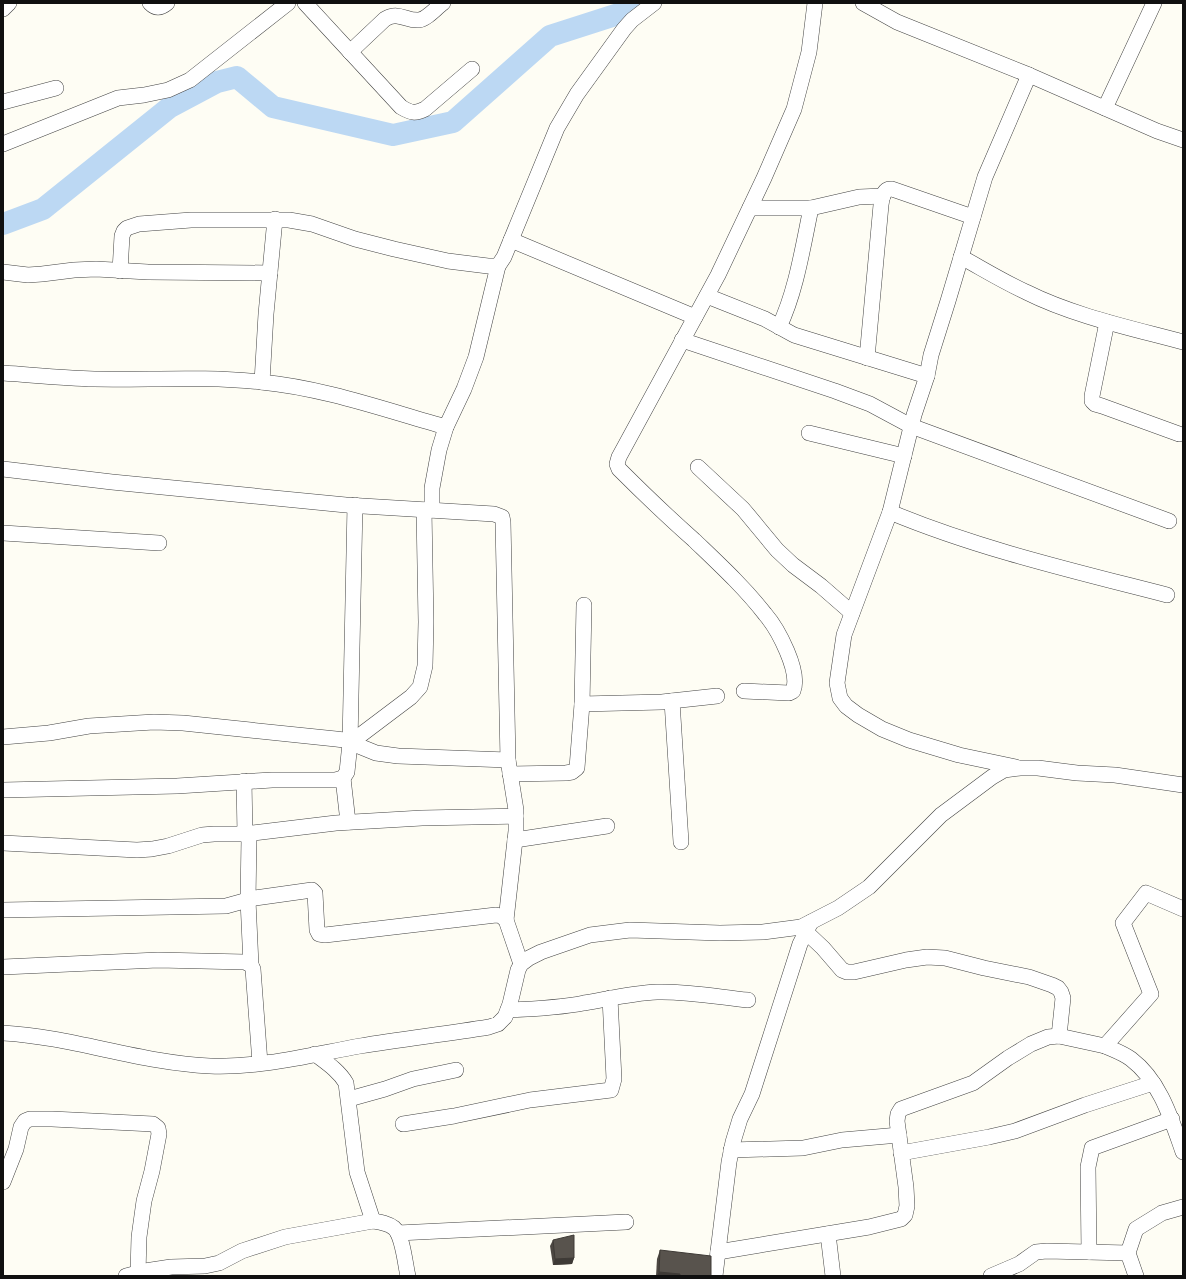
<svg xmlns="http://www.w3.org/2000/svg" width="1186" height="1279" viewBox="0 0 1186 1279" font-family="'Times New Roman',serif">
	<style>
		.lines { fill: none; stroke-linecap: round; stroke-linejoin: round }
		.river { stroke: #bcd8f3; stroke-width: 22 }
		.minor-casing { stroke: #434343; stroke-width: 16 }
		.minor { stroke: #fff; stroke-width: 15 }
		.wall { fill: #4c4742 }
		.shaded-wall { fill: #3e3a36 }
		.building { fill: #58534d; stroke: #3e3a36 }
	</style>
	<rect width="100%" height="100%" fill="#fefdf4"/>
	<g class="lines">
		<polyline class="river" points="3,224 43,209 170,107 217,82 237,77 273,107 393,135 453,122 550,36 634,9 640,3"/>
		<g class="minor-casing">
			<g id="minor">
				<path d="M150,3C156,9 161,8 167,3"/>
				<path d="M305,3L401,107C411,113 415,114 425,109L472,69"/>
				<polyline points="863,3 897,22 1029,75 1157,131 1183,140"/>
				<polyline points="3,9 9,3"/>
				<path d="M350,52L385,19C400,11 405,21 419,20C427,19 436,8 443,3"/>
				<polyline points="3,102 56,88"/>
				<polyline points="1105,108 1154,3"/>
				<polyline points="3,144 118,98 144,95 168,90 190,80 288,3"/>
				<polyline points="750,208 811,208 859,197 883,196"/>
				<polyline points="511,240 695,317"/>
				<path d="M961,257C983,269 1004,282 1026,292C1074,316 1131,328 1183,342"/>
				<polyline points="120,271 122,236 124,231 127,228 139,224 191,220 289,220 312,224 355,239 394,249 448,261 488,266 498,266 504,257 557,128 577,94 624,29 632,20 654,3"/>
				<polyline points="3,272 28,275 42,274 74,270 96,269 148,272 270,273"/>
				<polyline points="707,296 765,319 794,335 927,376"/>
				<polyline points="1107,322 1092,396 1092,401 1095,404 1102,406 1179,434"/>
				<path d="M779,327C796,292 803,246 811,208"/>
				<polyline points="682,340 835,391 870,404 911,426 1169,521"/>
				<path d="M867,358L881,205C882,198 883,188 892,189L973,217"/>
				<path d="M3,373C33,375 64,378 94,379C149,380 205,376 261,382C324,388 385,410 446,427"/>
				<polyline points="262,382 266,314 275,219"/>
				<polyline points="809,433 904,456"/>
				<polyline points="698,467 743,509 777,550 793,565 821,586 852,613"/>
				<polyline points="3,469 112,482 346,505 494,514 502,517 503,522 508,760 516,810 516,831 506,920"/>
				<polyline points="432,510 432,488 439,450 446,427 464,389 476,357 498,266"/>
				<path d="M890,512C979,549 1074,571 1167,595"/>
				<polyline points="3,533 159,543"/>
				<path d="M744,691L789,693L793,691C801,672 778,629 765,614C744,587 719,564 694,540C668,517 643,493 619,469L617,464L619,457L718,275L764,178L794,109L809,52L815,3"/>
				<polyline points="672,701 681,842"/>
				<polyline points="582,704 662,702 717,696"/>
				<polyline points="3,737 49,733 89,726 154,722 183,723 336,739 344,740 376,753 398,756 508,760"/>
				<polyline points="350,743 411,697 420,687 425,666 426,622 424,510"/>
				<polyline points="1016,767 959,755 909,740 882,729 858,715 846,706 840,698 837,683 844,635 890,512 914,415 927,376 931,355 948,301 985,177 1029,75"/>
				<polyline points="510,774 566,773 572,772 577,768 582,704 584,605"/>
				<polyline points="343,778 348,822"/>
				<polyline points="244,781 245,834 336,823 422,818 516,816"/>
				<polyline points="3,790 177,786 272,780 335,780 343,778 347,772 350,743 355,505"/>
				<polyline points="515,840 607,826"/>
				<polyline points="3,843 137,850 152,849 168,846 202,835 214,834 245,834 249,838 248,900 251,965"/>
				<path d="M1183,909L1146,893L1123,923L1151,994L1105,1046C1114,1050 1123,1053 1131,1059C1160,1081 1171,1118 1183,1152"/>
				<polyline points="3,910 226,906 255,898 312,890 315,893 317,930 319,934 325,935 496,915 501,916 506,920 521,964"/>
				<polyline points="806,932 823,948 842,970 847,972 854,972 906,960 927,957 945,958 984,968 1029,977 1052,985 1058,988 1061,992 1063,998 1059,1036"/>
				<polyline points="3,967 158,960 245,962 251,965 253,969 260,1063"/>
				<path d="M508,1010C533,1009 559,1008 584,1003C608,999 632,993 657,992C687,991 718,997 748,1000"/>
				<path d="M3,1033C73,1037 140,1063 210,1066C260,1068 310,1055 360,1046C402,1039 446,1034 489,1027L498,1024L505,1017L510,1004L518,970L521,964L529,958L541,952L590,935L630,930L720,933L763,932L801,927L838,908L869,887L941,815L992,777L1004,770L1020,768H1038L1077,773L1115,775L1183,785"/>
				<path d="M315,1054C327,1063 339,1071 346,1083L357,1172L373,1221"/>
				<polyline points="349,1099 385,1089 413,1079 456,1070"/>
				<polyline points="403,1124 454,1116 530,1100 611,1090 614,1079 610,998"/>
				<polyline points="731,1150 803,1148 842,1140 899,1135"/>
				<polyline points="901,1153 989,1137 1015,1131 1085,1105 1153,1083"/>
				<polyline points="3,1182 16,1149 21,1127 25,1121 30,1119 52,1119 153,1124 158,1128 159,1134 152,1171 144,1201 139,1237 138,1273"/>
				<polyline points="398,1233 626,1222"/>
				<polyline points="828,1234 833,1276"/>
				<polyline points="718,1252 869,1227 901,1219 905,1215 907,1206 906,1187 897,1121 898,1114 901,1109 973,1083 1008,1058 1031,1044 1048,1037 1059,1036 1105,1046"/>
				<polyline points="1089,1252 1088,1167 1092,1148 1172,1119"/>
				<path d="M126,1276L145,1271L171,1267L205,1266L219,1263L242,1251L285,1237L373,1221C380,1222 388,1223 394,1228C403,1236 405,1264 408,1276"/>
				<polyline points="715,1276 729,1162 733,1142 740,1119 752,1094 800,944 811,922"/>
				<polyline points="991,1276 1019,1264 1036,1252 1047,1251 1128,1253"/>
				<polyline points="1136,1276 1128,1253 1136,1229 1162,1213 1183,1207"/>
			</g>
		</g>
		<use href="#minor" class="minor"/>
	</g>
	<g class="wall">
		<polygon points="553,1240 574,1258 572,1264 553,1265 550,1246"/>
		<polygon points="660,1250 711,1276 656,1276 657,1259"/>
	</g>
	<g class="shaded-wall">
		<polygon points="574,1258 572,1264 553,1265 555,1259"/>
		<polygon points="659,1272 680,1274 679,1276 657,1276"/>
	</g>
	<g class="building">
		<polygon points="574,1235 574,1258 555,1259 553,1240"/>
		<polygon points="660,1250 711,1256 711,1276 680,1276 680,1274 659,1272"/>
	</g>
	<rect width="1186" height="1279" fill="none" stroke="#101010" stroke-width="8"/>
</svg>
